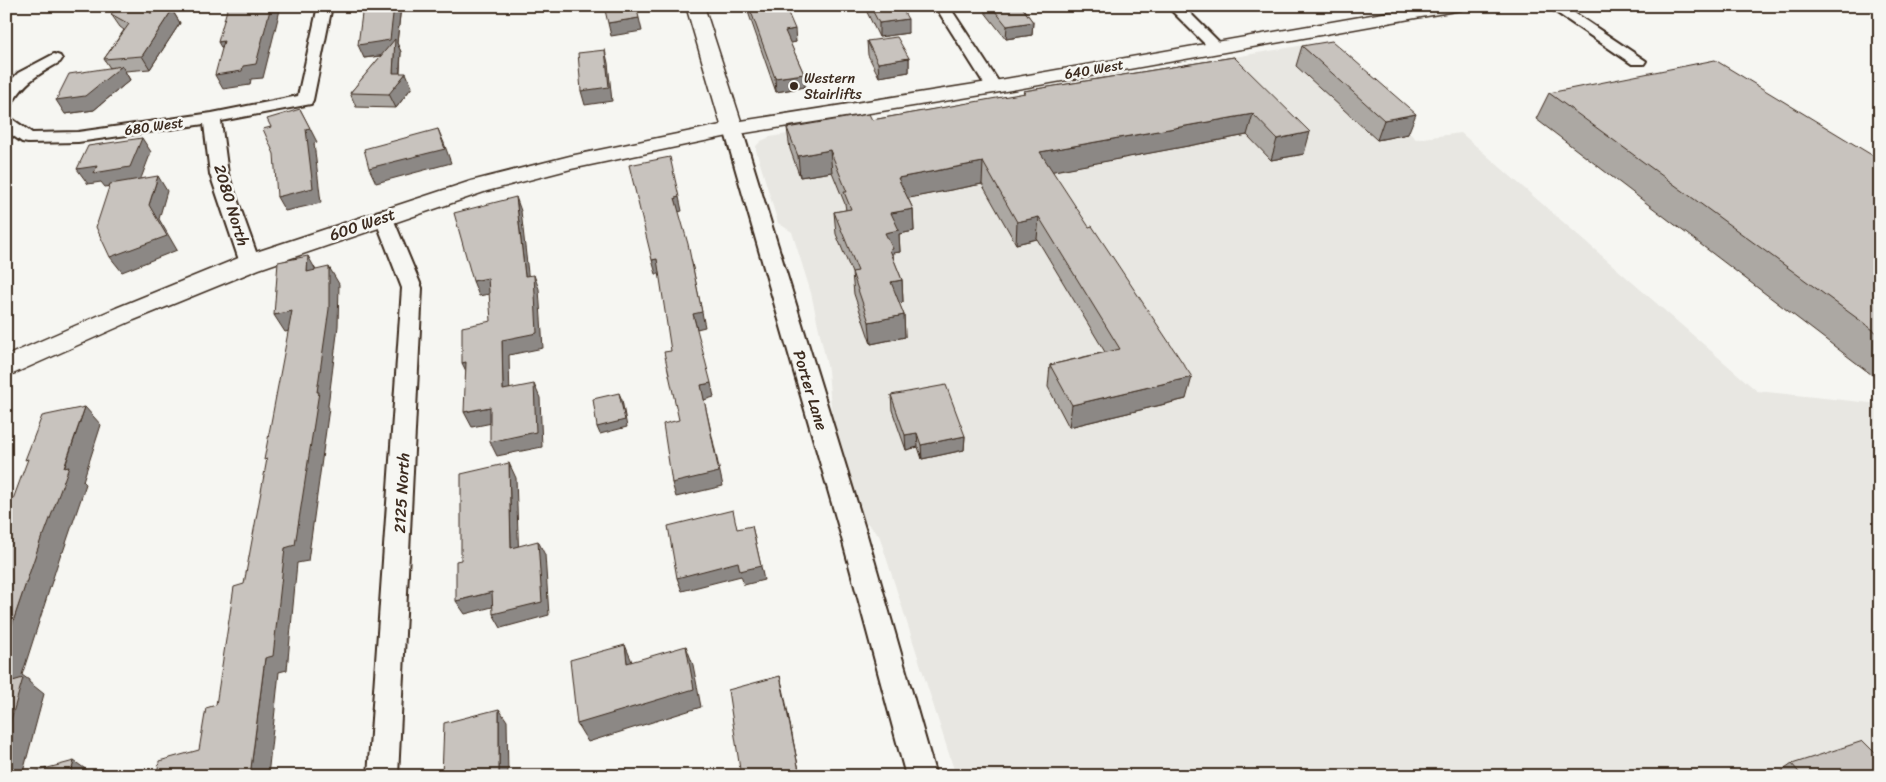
<svg xmlns="http://www.w3.org/2000/svg" width="1886" height="782" viewBox="0 0 1886 782" font-family="Sriracha,sans-serif">
	<style>
		.built { fill: #e8e7e2 }
		.lines { fill: none; stroke-linecap: round; stroke-linejoin: round }
		.street-casing { stroke: #3b2a1e; stroke-width: 4 }
		.secondary-casing { stroke: #3b2a1e; stroke-width: 3 }
		.street { fill: #f6f6f2; fill-rule: evenodd }
		.secondary { fill: #f6f6f2; fill-rule: evenodd }
		.wall { fill: #aca8a3; stroke: #3b2a1e }
		.shaded-wall { fill: #8c8885; stroke: #3b2a1e }
		.building { fill: #c8c3be; stroke: #3b2a1e }
		.poi-dot { fill: #3b2a1e; stroke: #f6f6f2; stroke-width: 2 }
		.labels { text-anchor: middle; stroke-width: 5; stroke-linejoin: round; paint-order: stroke }
		.far-street-label { font-size: 14px; fill: #3b2a1e; stroke: #f6f6f2 }
		.far-poi-label { font-size: 14px; fill: #3b2a1e; stroke: #f6f6f2; text-anchor: start }
		.street-label { font-size: 16px; fill: #3b2a1e; stroke: #f6f6f2 }
	</style>
	<rect width="100%" height="100%" fill="#f6f6f2"/>
	<filter id="ink" filterUnits="userSpaceOnUse"><feTurbulence type="fractalNoise" baseFrequency=".02" numOctaves="2"/><feDisplacementMap in="SourceGraphic" scale="10" xChannelSelector="R" yChannelSelector="G"/><feConvolveMatrix kernelMatrix="1 2 1 2 8 2 1 2 1" color-interpolation-filters="sRGB"/></filter>
	<g filter="url(#ink)">
		<polygon class="built" points="1310,44 1416,139 1461,133 1757,391 1880,404 1880,776 956,776 879,535 859,515 833,433 828,370 811,293 792,232 778,223 756,150 756,146 761,141 770,137"/>
		<g class="lines">
			<g class="street-casing">
				<g id="street">
					<polygon points="318,6 332,6 313,100 311,104 221,121 228,174 260,263 257,268 250,269 243,268 240,263 210,174 204,124 78,142 28,143 22,142 6,131 6,118 12,119 32,133 78,132 212,113 298,96"/>
					<polygon points="935,6 949,6 1002,87 1000,90 988,90"/>
					<polygon points="1167,6 1183,6 1225,48 1222,51 1212,51"/>
					<polygon points="1547,6 1564,6 1646,61 1644,64 1632,64"/>
					<path d="M54,54L60,56L62,59L60,62C36,76 27,80 12,103L6,104V86L18,73Z"/>
					<polygon points="733,124 739,125 742,129 867,535 936,776 906,776 841,535 724,129 727,125"/>
					<polygon points="383,210 390,212 392,216 422,288 398,776 368,776 402,288 374,216 376,212"/>
				</g>
			</g>
			<g class="secondary-casing">
				<polygon id="secondary" points="686,6 704,6 741,121 994,81 1423,6 1464,6 1461,10 1455,11 994,93 733,135 571,169 487,191 259,269 134,320 6,377 6,356 116,308 241,257 471,181 570,156 721,125"/>
			</g>
			<use href="#street" class="street"/>
			<use href="#secondary" class="secondary"/>
		</g>
		<g class="wall">
			<polygon points="363,6 401,6 397,43 401,52 400,73 412,87 396,108 356,107 350,93 381,56 364,58"/>
			<polygon points="746,6 785,6 796,42 790,43 804,74 805,87 776,92"/>
			<polygon points="864,6 900,6 908,33 879,37"/>
			<polygon points="980,6 1021,6 1033,22 1032,35 1006,39"/>
			<polygon points="154,8 156,12 172,10 180,23 150,69 125,71 130,80 94,110 65,114 110,68 104,59 124,30 120,27 111,14"/>
			<polygon points="867,41 909,58 909,72 879,77 868,55"/>
			<polygon points="1302,46 1408,134 1377,140 1296,66"/>
			<polygon points="1234,57 1304,154 1271,160 1247,135 1052,171 1186,399 1069,427 1048,387 1050,365 1105,352 1037,239 1016,244 982,184 908,198 913,209 914,231 899,234 900,252 893,253 893,258 902,280 903,302 899,303 904,315 905,337 871,344 854,294 852,273 836,234 834,212 846,210 845,204 832,172 800,177 790,149 787,128 872,120 1023,94 1024,91"/>
			<polygon points="1549,93 1880,160 1880,381 1536,119"/>
			<polygon points="891,395 965,436 964,450 922,459 918,447 906,450 892,410"/>
			<polygon points="1792,764 1880,776 1775,776"/>
		</g>
		<g class="shaded-wall">
			<polygon points="271,6 281,6 263,78 251,79 250,85 223,89 215,75"/>
			<polygon points="394,6 401,6 397,43 401,52 399,82 406,73 412,87 396,108 389,94 393,73 394,54 364,58 358,45"/>
			<polygon points="154,8 161,21 150,13"/>
			<polygon points="172,10 180,23 150,69 142,56"/>
			<polygon points="639,18 642,31 611,36 608,23"/>
			<polygon points="908,19 908,33 879,37 879,23"/>
			<polygon points="1033,22 1032,35 1006,39 1007,26"/>
			<polygon points="795,29 796,42 787,44 785,31"/>
			<polygon points="224,41 226,56 218,42"/>
			<polygon points="605,50 608,63 612,101 585,105 581,91"/>
			<polygon points="909,58 909,72 879,77 878,63"/>
			<polygon points="122,66 130,80 94,110 65,114 56,100"/>
			<polygon points="804,74 805,87 776,92 775,78"/>
			<polygon points="300,109 317,142 314,143 321,203 285,211 277,197"/>
			<polygon points="1253,114 1247,135 1038,174 1040,152"/>
			<polygon points="1416,114 1408,134 1377,140 1384,120"/>
			<polygon points="438,129 444,143 451,163 376,183 369,168"/>
			<polygon points="1310,132 1304,154 1271,160 1277,139"/>
			<polygon points="142,138 151,152 140,181 105,187 101,182 88,184 77,169"/>
			<polygon points="830,150 832,172 800,177 798,156"/>
			<polygon points="6,159 12,167 6,172"/>
			<polygon points="983,162 982,184 899,200 898,178"/>
			<polygon points="158,176 167,191 159,219 177,250 122,272 110,257 149,205"/>
			<polygon points="516,197 521,211 530,291 525,276"/>
			<polygon points="679,197 682,211 678,212 675,198"/>
			<polygon points="913,209 914,231 899,234 900,252 893,253 894,271 885,233 891,213"/>
			<polygon points="1039,217 1037,239 1016,244 1017,222"/>
			<polygon points="308,256 317,272 307,272"/>
			<polygon points="657,259 661,274 656,274 652,260"/>
			<polygon points="691,259 705,327 697,329 693,314"/>
			<polygon points="329,267 339,284 338,326 328,406 329,408 308,561 297,563 287,670 279,672 268,776 250,776 265,658 285,548 317,392"/>
			<polygon points="534,275 539,289 543,348 509,355 510,404 503,390 502,340"/>
			<polygon points="488,278 494,293 479,296 473,281"/>
			<polygon points="902,280 903,302 892,304 891,282"/>
			<polygon points="292,311 302,328 285,332 274,315"/>
			<polygon points="904,315 905,337 871,344 869,322"/>
			<polygon points="466,362 469,377 462,363"/>
			<polygon points="1192,377 1186,399 1069,427 1072,405"/>
			<polygon points="711,383 714,397 704,400 723,486 676,497 672,483 701,385"/>
			<polygon points="534,384 540,398 542,447 497,456 490,442"/>
			<polygon points="619,393 622,400 627,427 600,434 597,427"/>
			<polygon points="85,407 101,425 83,481 86,484 63,552 61,553 22,675 29,680 29,682 44,694 22,776 6,776 6,642"/>
			<polygon points="490,407 497,422 472,427 464,412"/>
			<polygon points="917,433 918,447 906,450 905,435"/>
			<polygon points="965,436 964,450 922,459 921,445"/>
			<polygon points="509,463 516,478 519,562 511,548"/>
			<polygon points="752,526 764,580 744,585 741,576 682,591 677,578"/>
			<polygon points="538,541 545,555 549,615 501,628 493,614"/>
			<polygon points="492,592 500,605 465,614 456,601"/>
			<polygon points="625,645 633,664 627,663"/>
			<polygon points="686,646 693,665 701,707 588,742 577,724"/>
			<polygon points="780,676 784,693 800,776"/>
			<polygon points="499,709 507,721 508,776 499,776"/>
			<polygon points="74,761 91,773 91,776 70,776"/>
		</g>
		<g class="building">
			<polygon points="118,6 151,6 154,8 150,13 172,10 142,56 104,59 129,24 111,14"/>
			<polygon points="228,6 271,6 256,64 243,66 242,71 215,75 224,41 218,42"/>
			<polygon points="363,6 394,6 390,40 358,45"/>
			<polygon points="604,6 636,6 639,18 608,23"/>
			<polygon points="749,6 785,6 795,29 785,31 804,74 775,78"/>
			<polygon points="870,6 900,6 908,19 879,23"/>
			<polygon points="991,6 1021,6 1033,22 1007,26"/>
			<polygon points="897,37 909,58 878,63 867,41"/>
			<polygon points="395,39 393,73 406,73 389,94 350,93"/>
			<polygon points="1332,41 1416,114 1384,120 1302,46"/>
			<polygon points="605,50 609,87 581,91 578,53"/>
			<polygon points="1234,57 1310,132 1277,139 1253,114 1040,152 1089,227 1092,226 1192,377 1072,405 1050,365 1120,349 1039,217 1017,222 983,162 898,178 913,209 891,213 899,230 885,233 893,249 890,250 902,280 891,282 904,315 869,322 852,272 858,271 834,212 851,209 844,192 847,192 830,150 798,156 787,128 869,114 872,120 1025,93 1024,91"/>
			<polygon points="1715,60 1880,160 1880,335 1549,93"/>
			<polygon points="122,66 85,96 56,100 69,74"/>
			<polygon points="300,109 310,128 306,129 313,188 277,197 274,154 263,129 271,127 267,119"/>
			<polygon points="438,129 445,149 369,168 364,149"/>
			<polygon points="142,138 130,167 94,173 97,166 77,169 88,146"/>
			<polygon points="670,157 679,197 675,198 688,244 702,312 693,314 711,383 701,385 719,472 672,483 663,424 679,420 664,352 671,351 657,259 652,260 629,165"/>
			<polygon points="158,176 149,205 167,236 110,257 96,227 110,184"/>
			<polygon points="516,197 525,276 534,275 537,333 502,340 503,390 534,384 536,432 490,442 490,407 464,412 466,362 462,363 462,327 491,321 488,278 473,281 454,213"/>
			<polygon points="308,256 307,272 329,267 329,309 317,392 319,392 295,545 285,548 273,656 265,658 250,776 157,776 159,761 199,750 206,708 216,705 234,587 244,584 267,459 264,460 292,311 274,315 278,262"/>
			<polygon points="946,385 965,436 921,445 917,433 905,435 891,395"/>
			<polygon points="619,393 625,420 597,427 593,399"/>
			<polygon points="85,407 64,468 69,467 44,535 42,536 6,642 6,518 28,459 25,460 42,416"/>
			<polygon points="509,463 511,548 538,541 542,602 493,614 492,592 456,601 456,561 461,560 461,474"/>
			<polygon points="733,510 737,529 752,526 761,566 740,571 738,562 677,578 668,526"/>
			<polygon points="625,645 627,663 686,646 694,689 577,724 570,660"/>
			<polygon points="780,676 800,776 741,776 728,690"/>
			<polygon points="23,678 6,737 6,683"/>
			<polygon points="499,709 499,776 442,776 444,723"/>
			<polygon points="1863,741 1880,758 1880,776 1802,776 1792,764"/>
			<polygon points="74,761 70,776 18,776"/>
		</g>
	</g>
	<circle class="poi-dot" cx="794" cy="86" r="5"/>
	<g class="labels">
		<g class="far-street-label">
			<text transform="translate(1094 69) rotate(-10)" y="5">640 West</text>
			<text transform="translate(154 126) rotate(-8)" y="5">680 West</text>
		</g>
		<g class="far-poi-label">
			<text x="804" y="83">Western<tspan x="804" dy="16">Stairlifts</tspan></text>
		</g>
		<g class="street-label">
			<text transform="translate(232 205) rotate(73)" y="6">2080 North</text>
			<text transform="translate(362 224) rotate(-19)" y="6">600 West</text>
			<text transform="translate(811 390) rotate(73)" y="6">Porter Lane</text>
			<text transform="translate(401 493) rotate(-87)" y="6">2125 North</text>
		</g>
	</g>
	<rect width="1886" height="782" fill="none" stroke="#f6f6f2" stroke-width="25"/>
	<rect x="12" y="12" width="1861" height="757" fill="none" stroke="#3b2a1e" stroke-width="2" filter="url(#ink)"/>
</svg>
